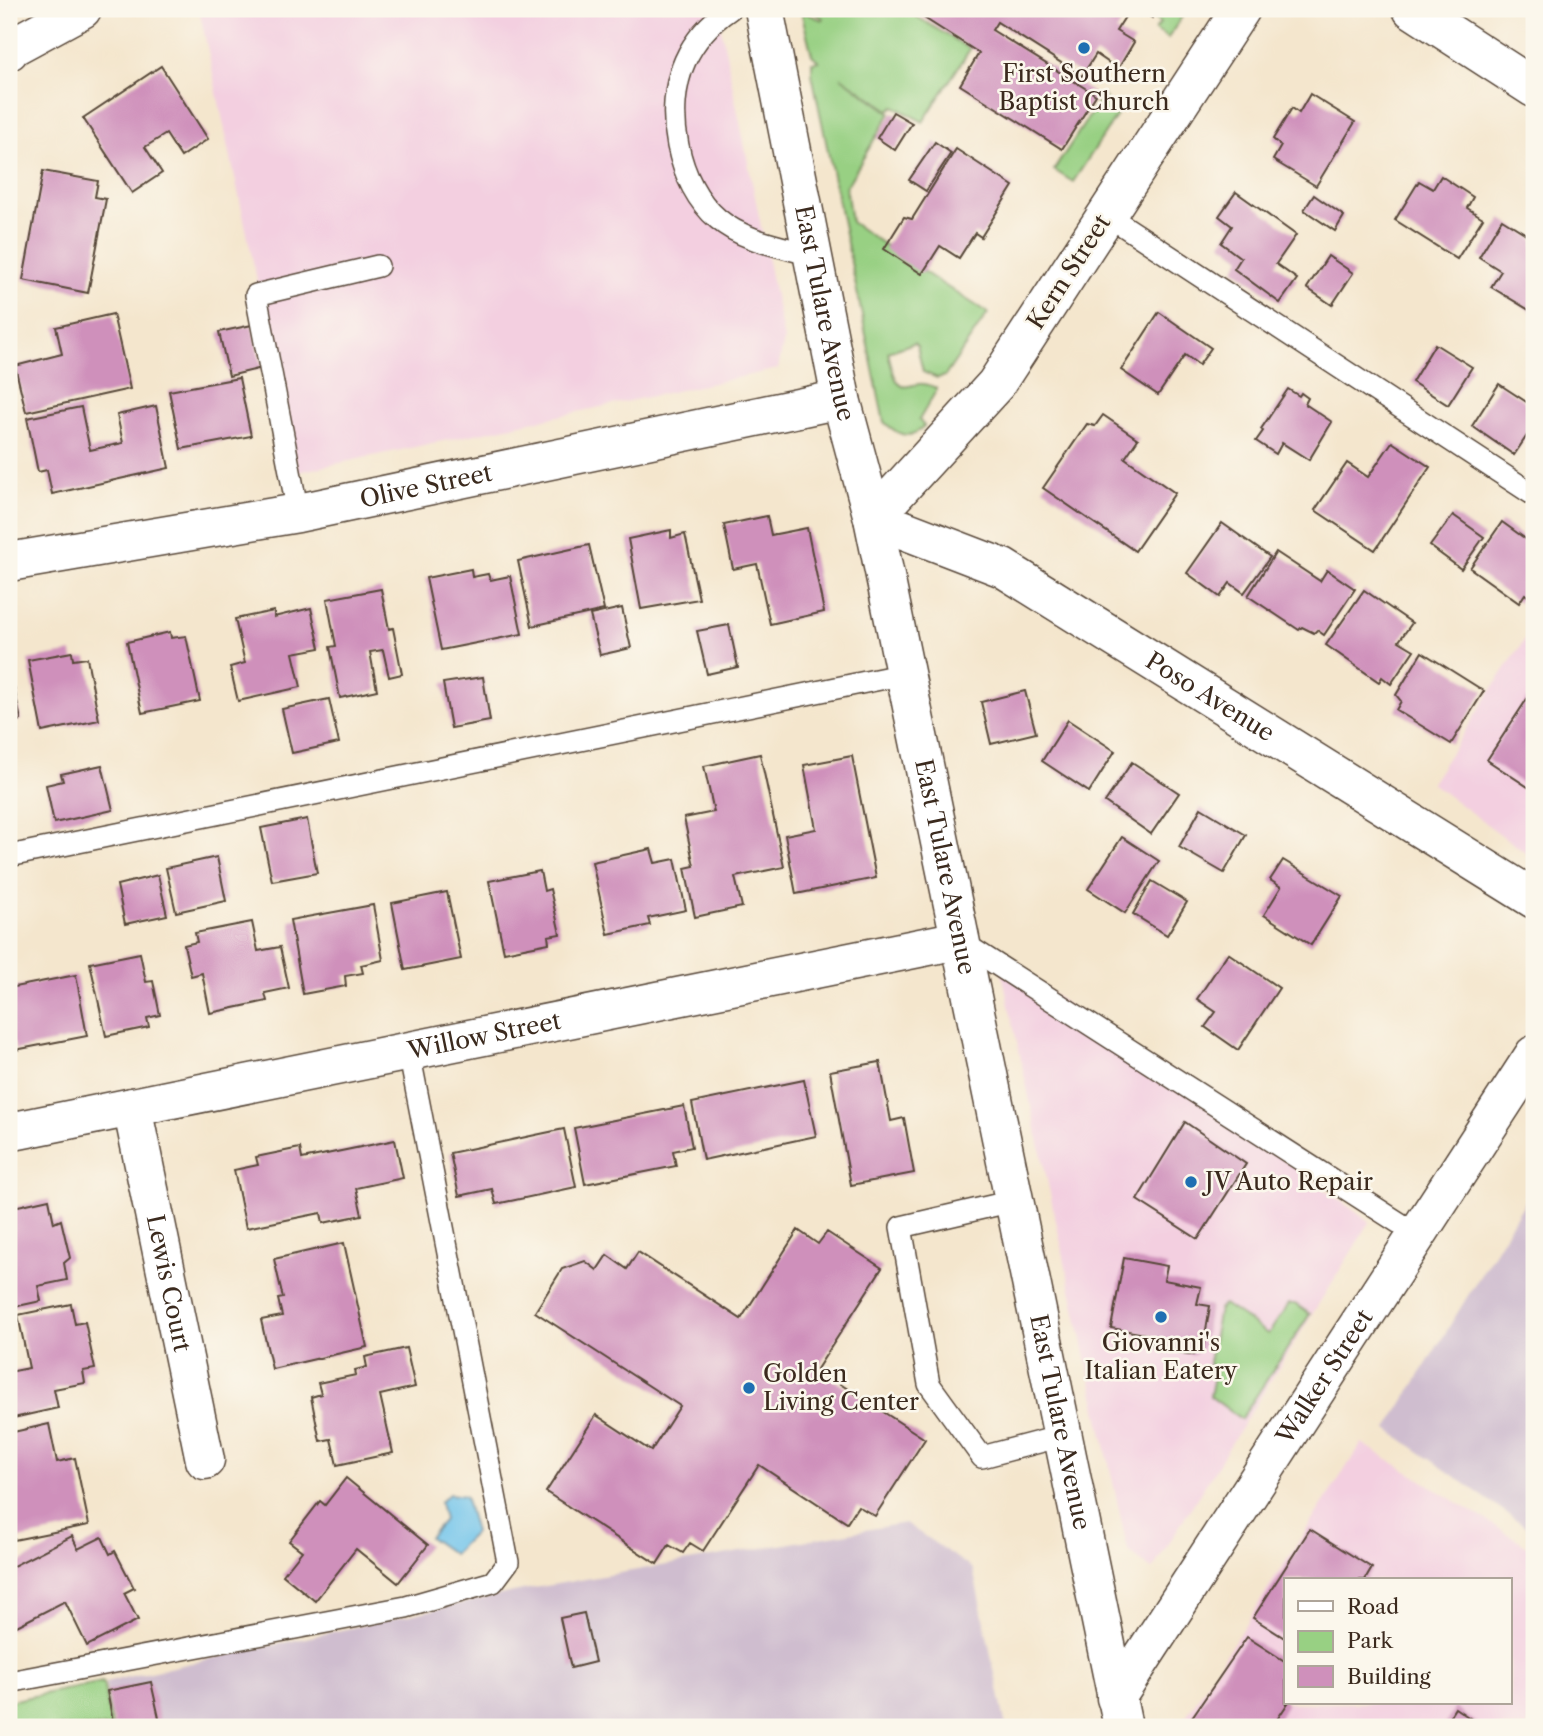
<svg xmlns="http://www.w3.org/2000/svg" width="1543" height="1736" viewBox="0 0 1543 1736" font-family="'Libre Caslon Text',serif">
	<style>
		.built { fill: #f3cfe0; fill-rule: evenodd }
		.industrial { fill: #cfbdcf }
		.green { fill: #98d083; stroke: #6a7d50; stroke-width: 2 }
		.water { fill: #6dc2ea; stroke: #547684; stroke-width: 2 }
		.building { fill: #cf90bb }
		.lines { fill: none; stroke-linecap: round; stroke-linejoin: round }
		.service-casing { stroke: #574638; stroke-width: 24 }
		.minor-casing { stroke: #574638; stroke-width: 41 }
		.tertiary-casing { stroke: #574638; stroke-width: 41 }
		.service { stroke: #fff; stroke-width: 21 }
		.minor { stroke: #fff; stroke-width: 38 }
		.tertiary { stroke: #fff; stroke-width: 38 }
		.poi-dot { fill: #1f6fb2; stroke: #fbf7ec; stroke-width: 2.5 }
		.labels { text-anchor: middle; stroke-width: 5; stroke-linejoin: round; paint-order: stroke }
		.poi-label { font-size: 24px; fill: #3b2a1e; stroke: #fbf7ec }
		.street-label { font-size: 24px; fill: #3b2a1e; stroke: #fbf7ec }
	</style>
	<rect width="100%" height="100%" fill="#fbf7ec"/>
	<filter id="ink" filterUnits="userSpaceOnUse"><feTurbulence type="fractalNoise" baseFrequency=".0143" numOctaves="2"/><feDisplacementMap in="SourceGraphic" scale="14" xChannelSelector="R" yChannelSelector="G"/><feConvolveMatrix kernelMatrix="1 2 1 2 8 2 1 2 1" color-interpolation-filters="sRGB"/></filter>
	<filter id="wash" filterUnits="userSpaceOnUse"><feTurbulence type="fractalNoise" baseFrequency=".00686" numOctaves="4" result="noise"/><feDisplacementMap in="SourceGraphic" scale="28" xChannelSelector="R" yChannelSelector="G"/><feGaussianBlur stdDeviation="1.57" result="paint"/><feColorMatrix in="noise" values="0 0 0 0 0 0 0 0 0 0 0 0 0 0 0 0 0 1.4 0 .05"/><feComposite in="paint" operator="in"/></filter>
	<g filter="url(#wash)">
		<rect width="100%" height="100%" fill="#f4e6cd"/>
		<g class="built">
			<polygon points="199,9 717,9 784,340 778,369 298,472"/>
			<polygon points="1534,625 1534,859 1431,783"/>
			<polygon points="998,955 1370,1222 1152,1570 1128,1551"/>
			<path d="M1362,1443L1534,1550V1715L1526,1727H1181V1724ZM1286,1580H1510V1703H1286Z"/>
		</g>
		<g class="industrial">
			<polygon points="1534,1187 1534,1532 1387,1429"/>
			<polygon points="905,1523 973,1569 1006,1727 114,1727 105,1682 523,1590"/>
		</g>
		<g class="green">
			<path d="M810,9H904L970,49L923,122L894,106L889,110L841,77L890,113L846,187L851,222L936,280L988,313L945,376L937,378L923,372L917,346L914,343L888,352C901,412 907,372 936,388V391L919,420L924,426C909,442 897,434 884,422L812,74V62L819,61L812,55L801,11L822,20L823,18Z"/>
			<polygon points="1161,9 1187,9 1168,38 1155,30 1160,23 1155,18"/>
			<polygon points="1103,95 1117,115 1073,182 1054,170"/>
			<polygon points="1224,1304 1268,1334 1289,1304 1295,1304 1310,1314 1241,1419 1210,1396 1216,1367 1209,1365 1209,1362 1219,1309"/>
			<polygon points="103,1682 112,1727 9,1727 9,1701"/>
		</g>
		<polygon class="water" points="449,1494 465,1496 475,1532 453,1554 429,1537 444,1520 440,1502"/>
		<g id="blocks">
			<g class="building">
				<polygon points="910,9 1130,9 1116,31 1134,42 1118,69 1096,54 1082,76 997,22 992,30 1096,95 1062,149 960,85 979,53"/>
				<polygon points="1138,9 1158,9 1152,18"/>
				<polygon points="161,66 208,139 181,157 166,134 145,147 162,173 132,193 83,118"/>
				<polygon points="1310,94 1355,122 1316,186 1273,160 1281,146 1273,139 1292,108 1299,113"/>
				<polygon points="893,112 912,123 895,150 877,138"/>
				<polygon points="935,142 951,153 926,191 909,180"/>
				<polygon points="956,149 1013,186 981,237 975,233 959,258 940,246 922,274 884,249 904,217 912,219"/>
				<polygon points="43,171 98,181 95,197 106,199 88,293 23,280"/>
				<polygon points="1441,176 1473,197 1467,208 1483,218 1457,259 1395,220 1419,181 1433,189"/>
				<polygon points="1236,192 1296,235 1276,264 1297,279 1280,303 1234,269 1241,258 1221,243 1232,226 1219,216"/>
				<polygon points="1314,195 1344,216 1335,231 1304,210"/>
				<polygon points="1502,219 1534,239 1534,313 1491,287 1501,271 1479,257"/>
				<polygon points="1328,256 1353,273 1332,305 1307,288"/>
				<polygon points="1159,312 1211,348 1199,365 1185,355 1158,395 1121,370"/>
				<polygon points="113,314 130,389 26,412 15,366 62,354 56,327"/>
				<polygon points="252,325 262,368 229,376 219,332"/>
				<polygon points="1435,344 1472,367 1448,405 1412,382"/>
				<polygon points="239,378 251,436 181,449 169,391"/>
				<polygon points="1499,384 1534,407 1534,425 1514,455 1472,426"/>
				<polygon points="1288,389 1299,396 1301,393 1308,398 1305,404 1332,422 1309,460 1282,443 1276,454 1256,441 1263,431 1261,429"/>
				<polygon points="156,406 169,468 52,494 47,470 38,472 27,418 81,407 90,450 123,443 117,415"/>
				<polygon points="1103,415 1138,439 1125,458 1175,493 1135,551 1043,488 1087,424 1095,426"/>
				<polygon points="1392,442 1430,467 1375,550 1315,510 1347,463 1368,477"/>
				<polygon points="1453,515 1484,537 1461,569 1430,546"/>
				<polygon points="767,516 771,535 807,528 824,612 770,624 757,564 733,569 724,525"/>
				<polygon points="1502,522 1534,545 1534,601 1525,594 1519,603 1470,568"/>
				<polygon points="1222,523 1270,557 1244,593 1230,583 1220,597 1187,573"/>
				<polygon points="671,530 671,538 685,534 699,599 641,609 628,539"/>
				<polygon points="589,545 604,610 532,626 518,561"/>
				<polygon points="1276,552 1320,581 1327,570 1355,589 1324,635 1317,630 1314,633 1302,627 1299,630 1248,596"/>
				<polygon points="471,569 472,577 488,574 490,580 510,576 522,634 441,650 426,578"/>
				<polygon points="381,589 389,629 393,628 402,674 389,677 383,650 370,652 377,690 340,698 330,647 336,646 327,599"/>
				<polygon points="1364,590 1412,623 1399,641 1414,650 1391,684 1382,677 1379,682 1326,645"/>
				<polygon points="311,608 320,648 293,653 301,687 238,701 230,667 245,663 235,619 274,611 274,617"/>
				<polygon points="622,608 631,648 600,655 590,615"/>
				<polygon points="729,625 738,667 707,674 697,631"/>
				<polygon points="170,632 171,638 186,636 200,701 142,713 127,642"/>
				<polygon points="72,652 73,660 87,658 99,720 42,732 28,660"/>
				<polygon points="1422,652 1484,691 1451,744 1396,710 1401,701 1396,695"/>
				<polygon points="9,663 21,720 9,723"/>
				<polygon points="483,677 490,721 451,728 443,683"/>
				<polygon points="1025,691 1036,733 991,744 981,702"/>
				<polygon points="329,699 339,743 292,753 282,709"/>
				<polygon points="1527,699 1534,704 1534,791 1487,760"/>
				<polygon points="1068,720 1115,751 1089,792 1042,761"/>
				<polygon points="760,754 784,867 735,877 742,907 695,917 685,868 694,866 684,818 714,812 704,766"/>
				<polygon points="852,756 876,878 796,894 785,835 816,829 804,765"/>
				<polygon points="1132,762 1179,793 1151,834 1105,802"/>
				<polygon points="102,765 113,810 54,823 46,785 63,781 61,774"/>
				<polygon points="1201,808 1246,835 1224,873 1179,847"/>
				<polygon points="307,819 317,873 272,881 261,828"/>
				<polygon points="1122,837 1159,861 1125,913 1088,889"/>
				<polygon points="651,849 655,863 675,859 686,910 648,918 650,925 608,934 592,862"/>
				<polygon points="217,857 226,901 176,912 166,868"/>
				<polygon points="1283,860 1342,896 1311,945 1264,915 1281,887 1270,880"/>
				<polygon points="540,871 544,891 550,889 560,934 548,936 549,943 504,952 489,881"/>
				<polygon points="158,875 167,915 125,924 117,885"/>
				<polygon points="1152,881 1187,902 1167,935 1133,914"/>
				<polygon points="447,892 461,959 405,970 392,903"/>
				<polygon points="373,905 383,960 361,965 363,973 345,976 346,986 303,994 290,920"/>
				<polygon points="252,922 258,951 280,947 289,988 265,993 267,1001 210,1013 202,973 191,976 184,945 197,942 195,933"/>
				<polygon points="140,953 146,982 153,981 160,1015 147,1018 149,1027 106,1036 90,963"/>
				<polygon points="1228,953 1279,988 1238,1050 1205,1027 1216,1012 1197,999"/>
				<polygon points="76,975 87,1036 15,1050 9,1020 9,988"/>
				<polygon points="880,1062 891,1121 904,1118 914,1173 851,1185 830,1071"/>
				<polygon points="804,1080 816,1136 703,1160 692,1103"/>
				<polygon points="684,1106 692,1147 673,1151 676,1166 585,1184 574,1128"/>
				<polygon points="1185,1122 1246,1164 1198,1239 1137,1200"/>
				<polygon points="564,1129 576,1187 496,1204 492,1189 459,1196 450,1153"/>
				<polygon points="395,1140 403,1178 356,1188 362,1215 323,1223 321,1213 246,1228 234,1170 258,1165 256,1157 300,1148 302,1159"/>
				<polygon points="49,1199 54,1223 61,1220 70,1258 64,1263 67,1280 38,1286 41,1301 9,1308 9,1208"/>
				<polygon points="798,1230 818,1244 827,1232 882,1268 817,1369 925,1439 875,1516 858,1506 847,1523 759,1465 703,1551 690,1543 683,1553 669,1545 657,1564 546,1492 596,1415 651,1451 680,1406 535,1312 562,1269 585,1261 597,1270 607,1255 627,1269 638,1252 741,1319"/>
				<polygon points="344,1243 367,1347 272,1369 261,1320 282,1316 278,1299 283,1298 274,1259"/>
				<polygon points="1124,1258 1167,1266 1164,1280 1201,1287 1197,1304 1210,1306 1203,1348 1194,1355 1158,1349 1151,1343 1151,1335 1111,1328"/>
				<polygon points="71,1304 75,1324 85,1322 95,1369 83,1371 85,1383 54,1389 58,1408 9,1419 9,1372 29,1368 18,1315"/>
				<polygon points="406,1348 415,1387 380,1395 393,1453 337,1465 331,1439 320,1441 311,1397 321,1394 318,1383 356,1375 355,1370 367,1367 365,1357"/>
				<polygon points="49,1424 57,1462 75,1458 89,1525 9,1541 9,1433"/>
				<polygon points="346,1478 428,1545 398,1583 356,1549 315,1601 283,1575 302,1551 289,1541 320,1501 325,1505"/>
				<polygon points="1310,1529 1372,1568 1365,1580 1286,1580 1286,1639 1253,1618"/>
				<polygon points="72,1536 78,1549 102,1537 110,1554 115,1551 134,1588 124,1593 138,1620 87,1646 65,1601 9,1630 9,1568"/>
				<polygon points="584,1613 595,1662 571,1668 560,1618"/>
				<polygon points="1247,1637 1286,1662 1286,1703 1288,1703 1272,1727 1194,1727 1188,1723"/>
				<polygon points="151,1682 161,1727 114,1727 107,1691"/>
				<polygon points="1455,1708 1483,1727 1443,1727"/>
			</g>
		</g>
	</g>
	<g filter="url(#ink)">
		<use href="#blocks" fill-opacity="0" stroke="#574638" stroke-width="2"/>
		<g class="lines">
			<g class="service-casing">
				<g id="service">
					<path d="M730,9C711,22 695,39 685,61C663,109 677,185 718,219C744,241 780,246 812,255"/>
					<polyline points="1107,215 1534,495"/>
					<polyline points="298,513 256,295 378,266"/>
					<polyline points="9,856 905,674"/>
					<polyline points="960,941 1418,1235"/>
					<polyline points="1013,1201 901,1227 929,1384 982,1457 1062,1436"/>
					<polyline points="9,1682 406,1607 493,1582 508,1562 409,1052"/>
				</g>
			</g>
			<g class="minor-casing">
				<g id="minor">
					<path id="s1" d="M1241,9L996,384L873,518L1003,568L1534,899"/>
					<polyline points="1412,9 1534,88"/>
					<polyline points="9,51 10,48 82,9"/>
					<path id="s2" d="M9,562L298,513L841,399"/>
					<path id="s3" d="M132,1107L205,1460"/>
					<path id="s4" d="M9,1132L959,940"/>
					<path id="s5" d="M1116,1698L1534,1055"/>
				</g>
			</g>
			<g class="tertiary-casing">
				<g id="tertiary">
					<path id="s6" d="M764,9L841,399L873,518L1123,1727"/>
				</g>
			</g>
			<use href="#service" class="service"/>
			<use href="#minor" class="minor"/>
			<use href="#tertiary" class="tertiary"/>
		</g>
	</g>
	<g class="poi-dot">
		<circle cx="1084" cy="48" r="7"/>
		<circle cx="1191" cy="1182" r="7"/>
		<circle cx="1161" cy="1317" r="7"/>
		<circle cx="749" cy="1388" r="7"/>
	</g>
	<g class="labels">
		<g class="poi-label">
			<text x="1084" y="82">First Southern<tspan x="1084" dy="28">Baptist Church</tspan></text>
			<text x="1205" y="1190" text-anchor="start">JV Auto Repair</text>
			<text x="1161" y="1351">Giovanni's<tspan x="1161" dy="28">Italian Eatery</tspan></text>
			<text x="763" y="1382" text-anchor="start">Golden<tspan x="763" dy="28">Living Center</tspan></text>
		</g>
		<g class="street-label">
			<text transform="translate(1069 272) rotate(-57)" y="8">Kern Street</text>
			<text dy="8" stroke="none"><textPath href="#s6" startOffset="310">East Tulare Avenue</textPath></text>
			<text dy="8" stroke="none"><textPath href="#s2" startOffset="424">Olive Street</textPath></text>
			<text dy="8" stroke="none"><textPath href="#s1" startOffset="1013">Poso Avenue</textPath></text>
			<text dy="8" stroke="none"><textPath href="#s6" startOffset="877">East Tulare Avenue</textPath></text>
			<text dy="8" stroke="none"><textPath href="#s4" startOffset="485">Willow Street</textPath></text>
			<text dy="8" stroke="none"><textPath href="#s3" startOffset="180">Lewis Court</textPath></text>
			<text dy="8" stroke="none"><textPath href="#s5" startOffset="383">Walker Street</textPath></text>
			<text dy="8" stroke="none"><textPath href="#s6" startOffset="1444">East Tulare Avenue</textPath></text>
		</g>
	</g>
	<rect width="1543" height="1736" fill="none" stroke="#fbf7ec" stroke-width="35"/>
	<rect x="1284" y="1578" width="228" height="126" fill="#fbf7ec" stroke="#aea59a" stroke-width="2"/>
	<rect x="1298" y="1601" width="35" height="10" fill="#ffffff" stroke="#aea59a" stroke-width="2"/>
	<text x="1347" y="1614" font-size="21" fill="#3b2a1e">Road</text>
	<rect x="1298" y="1631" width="35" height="21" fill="#98d083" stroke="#aea59a" stroke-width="2"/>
	<text x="1347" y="1648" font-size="21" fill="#3b2a1e">Park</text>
	<rect x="1298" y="1666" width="35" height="21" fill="#cf90bb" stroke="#aea59a" stroke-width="2"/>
	<text x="1347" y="1684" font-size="21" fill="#3b2a1e">Building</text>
</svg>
